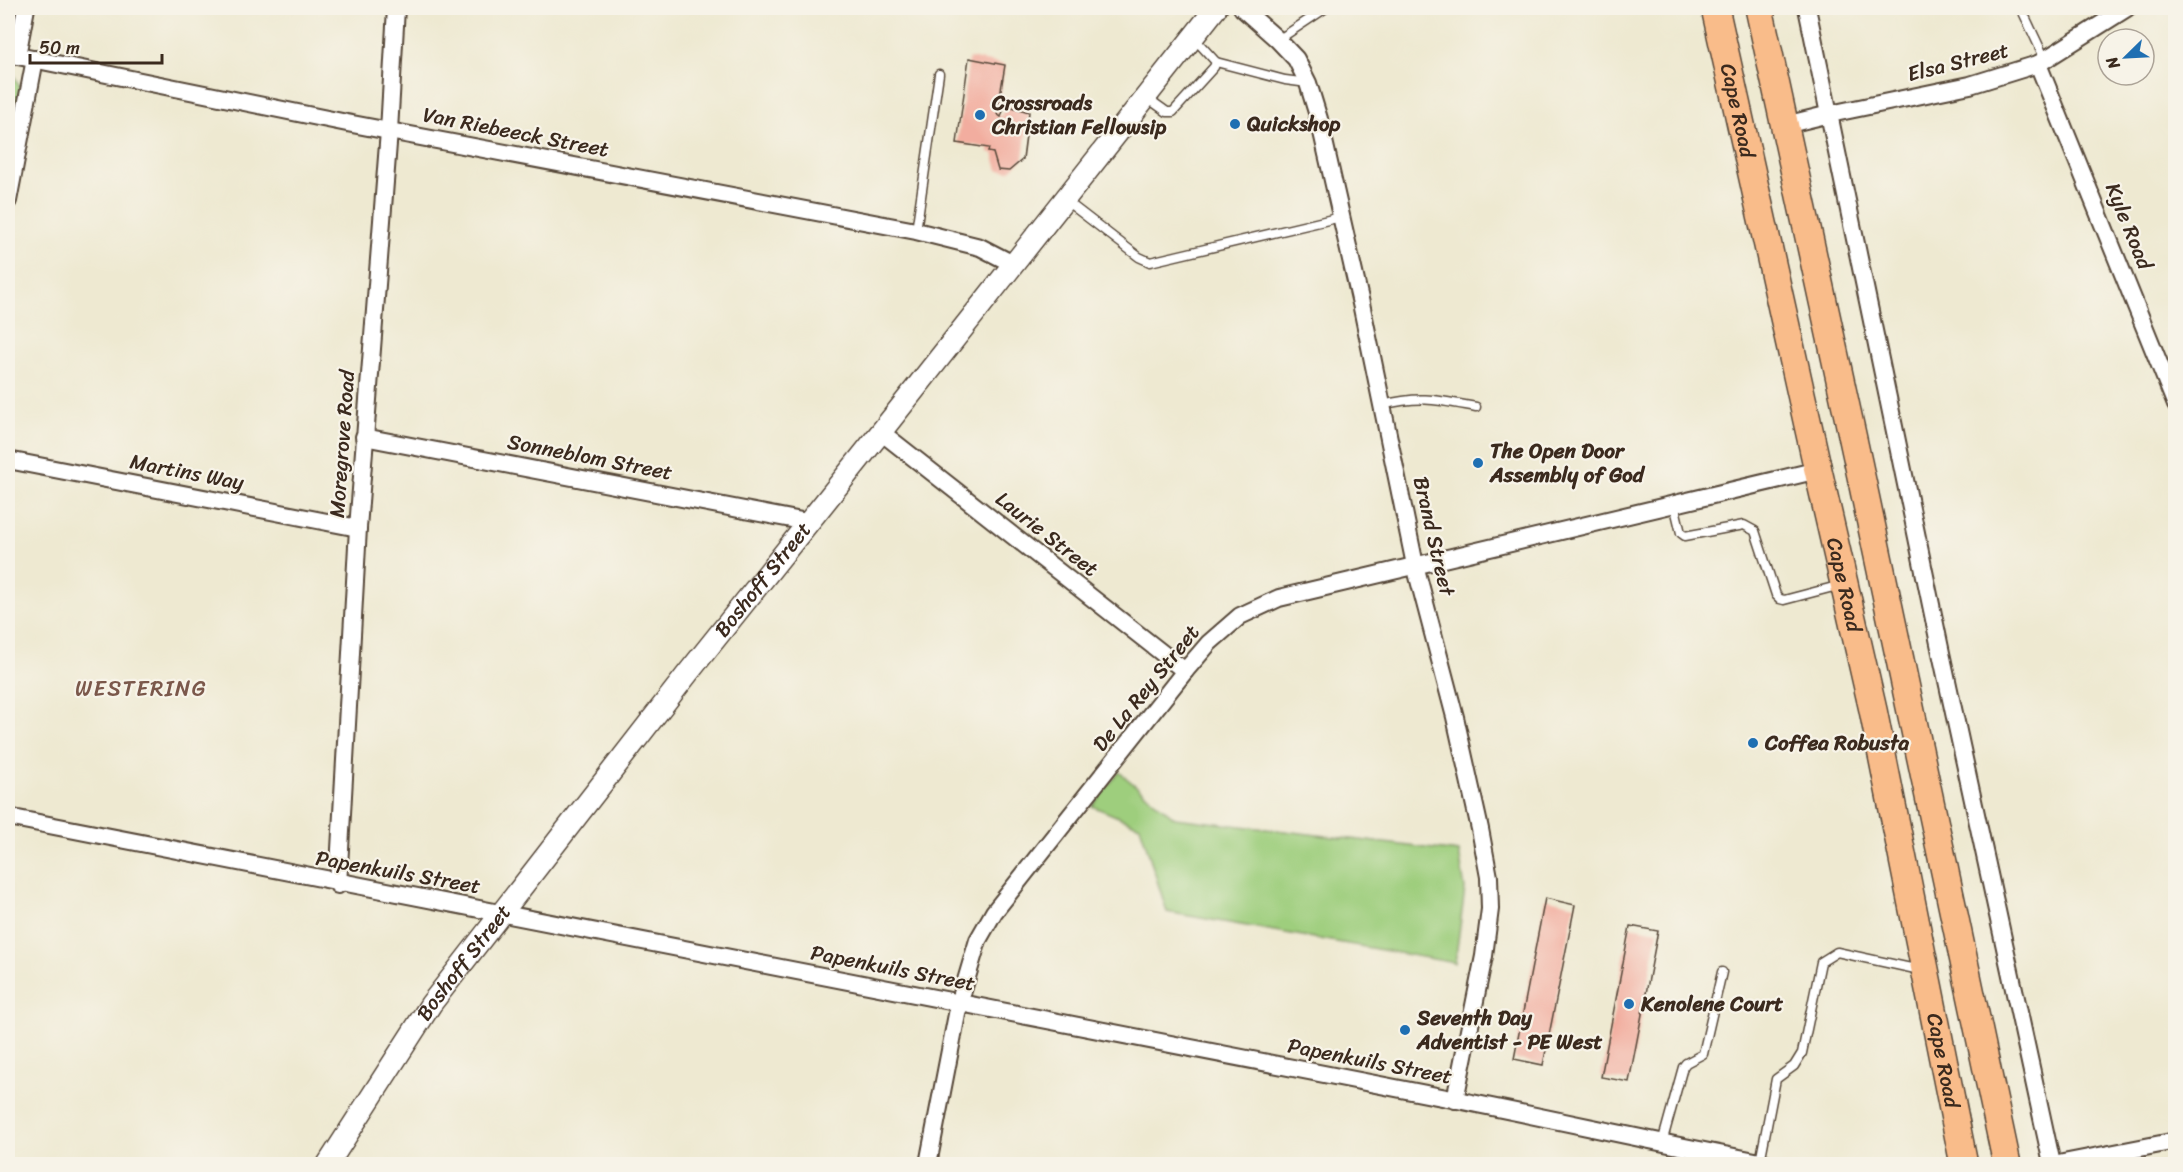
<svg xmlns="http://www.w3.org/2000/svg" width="2183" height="1172" viewBox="0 0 2183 1172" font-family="Sriracha,sans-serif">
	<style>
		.green { fill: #9ece7d; stroke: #6c7c4e; stroke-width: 1.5 }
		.building { fill: #f2ad9f }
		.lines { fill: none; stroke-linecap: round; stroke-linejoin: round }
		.service-casing { stroke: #564739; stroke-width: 11 }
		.minor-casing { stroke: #564739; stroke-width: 20 }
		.tertiary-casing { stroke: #564739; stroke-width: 24 }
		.primary-casing { stroke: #564739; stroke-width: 30 }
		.service { stroke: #fff; stroke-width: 8 }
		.minor { stroke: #fff; stroke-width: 16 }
		.tertiary { stroke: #fff; stroke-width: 21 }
		.primary { stroke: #f9bc8a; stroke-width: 27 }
		.poi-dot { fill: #1f6fb2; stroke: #f7f3e8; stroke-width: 2 }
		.labels { text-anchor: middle; stroke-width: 4.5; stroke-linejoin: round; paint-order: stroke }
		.street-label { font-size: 21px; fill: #3b2a1e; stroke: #f7f3e8 }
		.poi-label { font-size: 21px; font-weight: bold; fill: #3b2a1e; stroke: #f7f3e8; text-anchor: start }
		.neighbourhood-label { font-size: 22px; letter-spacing: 1.5px; fill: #7b584b; stroke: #f7f3e8 }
	</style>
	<rect width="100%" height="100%" fill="#f7f3e8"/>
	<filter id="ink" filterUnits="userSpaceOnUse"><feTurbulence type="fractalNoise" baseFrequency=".0167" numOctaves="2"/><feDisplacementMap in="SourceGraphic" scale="12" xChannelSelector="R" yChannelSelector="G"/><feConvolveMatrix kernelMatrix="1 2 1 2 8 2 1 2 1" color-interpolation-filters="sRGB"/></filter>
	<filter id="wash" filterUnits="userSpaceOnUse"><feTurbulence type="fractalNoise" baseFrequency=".008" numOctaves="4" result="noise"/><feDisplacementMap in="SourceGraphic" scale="24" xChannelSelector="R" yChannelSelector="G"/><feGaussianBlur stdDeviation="1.35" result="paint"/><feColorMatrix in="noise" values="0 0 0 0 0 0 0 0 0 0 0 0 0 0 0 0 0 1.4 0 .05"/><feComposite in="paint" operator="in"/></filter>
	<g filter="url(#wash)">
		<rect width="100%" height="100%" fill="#eee9d1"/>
		<g class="green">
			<polygon points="8,71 14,76 20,87 8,154"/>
			<polygon points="1119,772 1175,818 1459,852 1465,889 1455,963 1167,912 1140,826 1092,806"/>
		</g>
		<g id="blocks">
			<g class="building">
				<polygon points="969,58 1005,65 997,114 1001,117 1005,105 1029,112 1023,159 1009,171 998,170 993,153 988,152 989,148 957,143"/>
				<polygon points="1545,898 1575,905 1543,1065 1514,1059"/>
				<polygon points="1630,926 1658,931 1629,1082 1601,1077"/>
			</g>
		</g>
	</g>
	<g filter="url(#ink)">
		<use href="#blocks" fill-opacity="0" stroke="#564739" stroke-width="1.5"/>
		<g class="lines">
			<g class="service-casing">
				<g id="service">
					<polyline points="2021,8 2045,59"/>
					<polyline points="1278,40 1326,8"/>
					<polyline points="1216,62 1285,80 1308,83"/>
					<polyline points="1146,97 1167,112 1173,112 1214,67 1216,62 1193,37"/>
					<polyline points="1065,200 1139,257 1150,262 1341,217"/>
					<polyline points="916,231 939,74"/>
					<path d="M1382,405C1421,395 1438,400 1476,407"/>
					<polyline points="1674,504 1681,533 1685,536 1744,525 1755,531 1776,595 1780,599 1784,600 1841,585"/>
					<polyline points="1662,1143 1683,1067 1686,1063 1703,1054 1722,972"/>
					<polyline points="1760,1162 1776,1079 1794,1066 1802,1053 1821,962 1837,952 1920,970"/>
				</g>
			</g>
			<g class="minor-casing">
				<g id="minor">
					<polyline points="1242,8 1278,40 1296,59 1308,83 1319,119 1362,308 1415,565 1455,717 1480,829 1489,877 1490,909 1484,956 1455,1100"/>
					<polyline points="1807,8 1941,653 2052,1164"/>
					<polyline points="8,54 347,123 916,231 980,247 1013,264"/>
					<polyline points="17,56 26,8"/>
					<polyline points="2038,64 2176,405"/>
					<polyline points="1785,125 1830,114 1970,85 2038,64 2127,8"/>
					<polyline points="8,201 35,59"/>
					<polyline points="881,432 1185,671"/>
					<polyline points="364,437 807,522"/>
					<polyline points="8,460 358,528"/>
					<path d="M8,817C488,915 970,1004 1452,1099C1558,1120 1664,1144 1770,1164"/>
					<polyline points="338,885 358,528 389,131 396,8"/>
					<polyline points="928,1164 959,1004 978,940 994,912 1185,671 1209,643 1240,616 1279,598 1818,470"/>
					<polyline points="2058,1164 2176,1141"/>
				</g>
			</g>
			<g class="tertiary-casing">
				<g id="tertiary">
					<path id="s1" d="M328,1164L431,1004L688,673L881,432L1216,8"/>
				</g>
			</g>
			<g class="primary-casing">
				<g id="primary">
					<path id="s2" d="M1715,8L1818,470L1873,710L1964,1164"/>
					<polyline points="1759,8 1858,462 2007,1164"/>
				</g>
			</g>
			<use href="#service" class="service"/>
			<use href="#minor" class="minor"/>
			<use href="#tertiary" class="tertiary"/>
			<use href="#primary" class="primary"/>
		</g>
	</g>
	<g class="poi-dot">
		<circle cx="980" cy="115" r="6"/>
		<circle cx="1235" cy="124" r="6"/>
		<circle cx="1478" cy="463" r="6"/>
		<circle cx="1753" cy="743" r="6"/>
		<circle cx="1629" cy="1004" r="6"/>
		<circle cx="1405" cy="1030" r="6"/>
	</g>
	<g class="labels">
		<g class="street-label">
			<text transform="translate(1958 62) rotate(-14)" y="7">Elsa Street</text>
			<text dy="7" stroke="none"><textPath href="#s2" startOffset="105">Cape Road</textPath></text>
			<text transform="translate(516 132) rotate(11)" y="7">Van Riebeeck Street</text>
			<text transform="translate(2129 226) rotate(68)" y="7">Kyle Road</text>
			<text transform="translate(342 444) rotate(-86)" y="7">Moregrove Road</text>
			<text transform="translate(590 457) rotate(11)" y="7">Sonneblom Street</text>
			<text transform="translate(187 472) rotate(11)" y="7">Martins Way</text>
			<text transform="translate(1047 534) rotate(38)" y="7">Laurie Street</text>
			<text transform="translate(1434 536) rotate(77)" y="7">Brand Street</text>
			<text dy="7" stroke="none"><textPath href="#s1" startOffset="729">Boshoff Street</textPath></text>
			<text dy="7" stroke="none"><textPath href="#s2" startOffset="591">Cape Road</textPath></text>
			<text transform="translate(1146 688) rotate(-51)" y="7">De La Rey Street</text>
			<text transform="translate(398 872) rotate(10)" y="7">Papenkuils Street</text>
			<text dy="7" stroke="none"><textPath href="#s1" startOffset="243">Boshoff Street</textPath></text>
			<text transform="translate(893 968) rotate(11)" y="7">Papenkuils Street</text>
			<text transform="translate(1370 1061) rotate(11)" y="7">Papenkuils Street</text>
			<text dy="7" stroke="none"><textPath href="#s2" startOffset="1077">Cape Road</textPath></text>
		</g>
		<g class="poi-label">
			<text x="992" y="110">Crossroads<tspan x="992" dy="24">Christian Fellowsip</tspan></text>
			<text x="1247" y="131">Quickshop</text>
			<text x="1490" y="458">The Open Door<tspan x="1490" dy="24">Assembly of God</tspan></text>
			<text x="1765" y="750">Coffea Robusta</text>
			<text x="1641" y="1011">Kenolene Court</text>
			<text x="1417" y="1025">Seventh Day<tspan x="1417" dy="24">Adventist - PE West</tspan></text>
		</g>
		<g class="neighbourhood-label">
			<text x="141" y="696">WESTERING</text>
		</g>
	</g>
	<rect width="2183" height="1172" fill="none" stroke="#f7f3e8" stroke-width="30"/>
	<g transform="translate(2126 57) rotate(246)"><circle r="28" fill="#f7f3e8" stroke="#aca397" stroke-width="1.5"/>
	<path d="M0-4.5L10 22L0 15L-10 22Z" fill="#1f6fb2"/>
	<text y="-9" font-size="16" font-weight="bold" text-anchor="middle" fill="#3b2a1e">N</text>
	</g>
	<path d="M30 54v9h132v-9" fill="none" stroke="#3b2a1e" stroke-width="3"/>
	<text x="39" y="54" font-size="18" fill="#3b2a1e" stroke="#f7f3e8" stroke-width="4.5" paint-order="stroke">50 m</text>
</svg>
